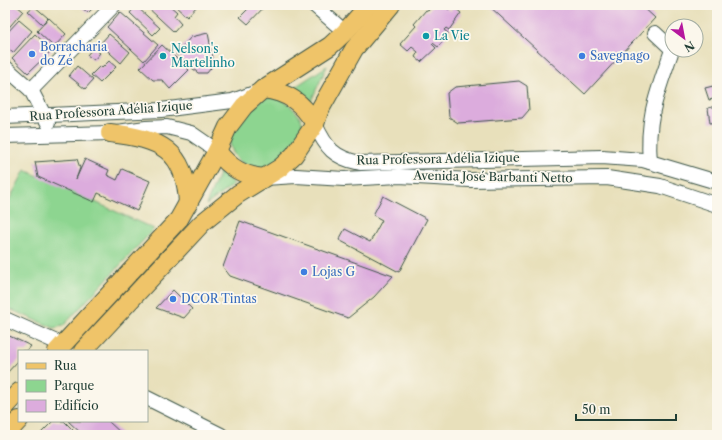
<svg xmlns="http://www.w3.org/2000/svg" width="722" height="440" viewBox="0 0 722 440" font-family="'Libre Caslon Text',serif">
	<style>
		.green { fill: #8dd590; stroke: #568962 }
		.building { fill: #dcacdd }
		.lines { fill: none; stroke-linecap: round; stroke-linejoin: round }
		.minor-casing { stroke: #3d5548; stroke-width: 16 }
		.major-casing { stroke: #3d5548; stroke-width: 20 }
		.minor { stroke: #fff; stroke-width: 14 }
		.major { stroke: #efc469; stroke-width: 18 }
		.culture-dot { fill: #0f9aa8; stroke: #fbf7ec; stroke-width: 1.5 }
		.shop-dot { fill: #3f7fe0; stroke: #fbf7ec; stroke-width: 1.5 }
		.labels { text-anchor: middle; stroke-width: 3.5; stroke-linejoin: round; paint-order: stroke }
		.culture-label { font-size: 12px; fill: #0d838f; stroke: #fbf7ec; text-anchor: start }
		.shop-label { font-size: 12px; fill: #366cbe; stroke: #fbf7ec; text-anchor: start }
		.street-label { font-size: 12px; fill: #1f3d34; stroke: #fbf7ec }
	</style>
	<rect width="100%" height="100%" fill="#fbf7ec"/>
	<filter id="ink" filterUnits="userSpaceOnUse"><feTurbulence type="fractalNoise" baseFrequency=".025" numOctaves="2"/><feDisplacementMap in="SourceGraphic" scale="8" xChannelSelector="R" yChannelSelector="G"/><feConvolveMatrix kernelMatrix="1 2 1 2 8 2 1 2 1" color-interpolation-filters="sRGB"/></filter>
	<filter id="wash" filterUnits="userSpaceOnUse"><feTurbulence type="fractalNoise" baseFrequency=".012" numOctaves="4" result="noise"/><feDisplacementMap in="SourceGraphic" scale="16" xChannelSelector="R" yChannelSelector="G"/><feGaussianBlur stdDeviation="0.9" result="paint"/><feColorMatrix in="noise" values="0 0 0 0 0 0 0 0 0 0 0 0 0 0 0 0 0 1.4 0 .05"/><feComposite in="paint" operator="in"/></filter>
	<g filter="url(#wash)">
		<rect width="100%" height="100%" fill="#e8e0bb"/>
		<g class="green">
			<polygon points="327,66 311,101 295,87"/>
			<path d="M280,97C286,103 295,109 300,117C311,136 276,161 264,170C242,165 233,162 229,138L239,123L263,98Z"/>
			<polygon points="25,170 154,229 63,326 54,328 5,307 5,208"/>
			<polygon points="220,172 234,184 206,205"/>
		</g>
		<g id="blocks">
			<g class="building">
				<polygon points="8,5 16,5 23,11 5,32 5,8"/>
				<polygon points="79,5 92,5 94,7 88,13"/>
				<polygon points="145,5 169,5 177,12 174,16 181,24 174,32"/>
				<polygon points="174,5 198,5 187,17"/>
				<polygon points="252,5 266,5 248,24 240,17"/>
				<polygon points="433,5 444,5 450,11 454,7 461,13 449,30 446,28 444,30 448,33 444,40 438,47 433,43 432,44 436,48 421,62 415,57 418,52 412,47 408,51 400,44 416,26 414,24 426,10 428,11"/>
				<polygon points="488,5 641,5 655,18 585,94"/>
				<polygon points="34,6 48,18 42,24 28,11"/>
				<polygon points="136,6 160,28 153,35 130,13"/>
				<polygon points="120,12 158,45 144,61 107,27"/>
				<polygon points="49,18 66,34 54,47 37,31"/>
				<polygon points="19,20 32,31 13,53 5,46 5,35"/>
				<polygon points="208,33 214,64 207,73 198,73 176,54 191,37"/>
				<polygon points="35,34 52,50 28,73 12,58"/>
				<polygon points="109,34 130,52 121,63 100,44"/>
				<polygon points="162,45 189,70 170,89 162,80 153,80 140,68"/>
				<polygon points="93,48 100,53 94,60 87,55"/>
				<polygon points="109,61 116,67 100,83 91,75 100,66 102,68"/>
				<polygon points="77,66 93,80 85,89 69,76"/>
				<polygon points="519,81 527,86 529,110 522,118 458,123 449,117 447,93 455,87"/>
				<polygon points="717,85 717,98 709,100 705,88"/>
				<polygon points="717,106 717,122 710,123 708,108"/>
				<polygon points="77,159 80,168 76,179 85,159 109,170 107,175 117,180 122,169 150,181 137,211 98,193 94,202 38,177 35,162"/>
				<polygon points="383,196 427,219 399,272 339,240 345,229 370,242 382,220 373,215"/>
				<polygon points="240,221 393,276 374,297 348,318 230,276 223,267"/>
				<polygon points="173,290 192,309 184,318 156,308"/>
				<polygon points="5,334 31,346 27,351 19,351 19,360 5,375"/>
				<polygon points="53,421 64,421 73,430 69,435 39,435"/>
				<polygon points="68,421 108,421 123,435 83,435"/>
			</g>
		</g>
	</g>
	<g filter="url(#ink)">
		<use href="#blocks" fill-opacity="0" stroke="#3d5548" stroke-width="1"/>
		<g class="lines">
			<g class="minor-casing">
				<g id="minor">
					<polyline points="314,5 345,32"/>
					<polyline points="655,33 672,49"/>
					<polyline points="5,67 31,90 48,123"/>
					<polyline points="31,90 114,5"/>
					<polyline points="5,117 161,110 232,101 257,92"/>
					<path d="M315,124C326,148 334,158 360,163L602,157L643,160L717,182"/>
					<polyline points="5,136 110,133 146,128 167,127 191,133 217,151"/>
					<path d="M650,162C646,117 658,91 672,50"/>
					<polyline points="265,178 296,176 344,179 399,176 470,180 607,178 660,186 717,205"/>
					<polyline points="5,319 63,345"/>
					<polyline points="147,398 221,435"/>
				</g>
			</g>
			<g class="major-casing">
				<g id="major">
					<path d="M263,89C288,92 303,103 315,124"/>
					<path d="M110,133C160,139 186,149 188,204"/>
					<path d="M217,151C230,168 243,176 265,178"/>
					<polyline points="57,351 179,219 217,151 228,127 244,106 263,89 330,46 345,32 369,5"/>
					<polyline points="83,351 202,223 238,194 280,168 294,155 315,124 319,111 354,49 391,5"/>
					<polyline points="5,407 19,392"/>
					<polyline points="5,435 19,420"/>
				</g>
			</g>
			<use href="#minor" class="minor"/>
			<use href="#major" class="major"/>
		</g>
	</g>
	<g class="culture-dot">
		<circle cx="426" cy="36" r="4"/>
		<circle cx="163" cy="56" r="4"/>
	</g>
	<g class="shop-dot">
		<circle cx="32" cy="54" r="4"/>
		<circle cx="582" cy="56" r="4"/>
		<circle cx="304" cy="272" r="4"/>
		<circle cx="173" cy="299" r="4"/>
	</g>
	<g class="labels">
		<g class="culture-label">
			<text x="434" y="40">La Vie</text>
			<text x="171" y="53">Nelson's<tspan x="171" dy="14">Martelinho</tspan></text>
		</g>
		<g class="shop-label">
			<text x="40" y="51">Borracharia<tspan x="40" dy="14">do Zé</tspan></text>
			<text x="590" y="60">Savegnago</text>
			<text x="312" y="276">Lojas G</text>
			<text x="181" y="303">DCOR Tintas</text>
		</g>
		<g class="street-label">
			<text transform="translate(111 111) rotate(-4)" y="4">Rua Professora Adélia Izique</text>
			<text transform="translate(438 159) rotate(-1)" y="4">Rua Professora Adélia Izique</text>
			<text transform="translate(493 177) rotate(1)" y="4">Avenida José Barbanti Netto</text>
		</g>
	</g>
	<rect width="722" height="440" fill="none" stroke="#fbf7ec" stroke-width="20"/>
	<rect x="18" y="350" width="130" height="72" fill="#fbf7ec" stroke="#a3ada2"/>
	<rect x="26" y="363" width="20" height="6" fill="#efc469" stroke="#a3ada2"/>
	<text x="54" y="370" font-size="12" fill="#1f3d34">Rua</text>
	<rect x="26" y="380" width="20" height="12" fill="#8dd590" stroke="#a3ada2"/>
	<text x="54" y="390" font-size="12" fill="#1f3d34">Parque</text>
	<rect x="26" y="400" width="20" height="12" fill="#dcacdd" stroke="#a3ada2"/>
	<text x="54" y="410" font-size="12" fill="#1f3d34">Edifício</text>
	<g transform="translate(684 38) rotate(148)"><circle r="19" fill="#fbf7ec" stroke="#a3ada2"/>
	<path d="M0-3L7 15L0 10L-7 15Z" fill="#b5179e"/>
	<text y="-6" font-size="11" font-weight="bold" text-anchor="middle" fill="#1f3d34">N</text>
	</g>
	<path d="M576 414v6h100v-6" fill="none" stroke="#1f3d34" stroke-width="2"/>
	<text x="582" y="414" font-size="12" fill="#1f3d34" stroke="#fbf7ec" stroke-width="3" paint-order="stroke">50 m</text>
</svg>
